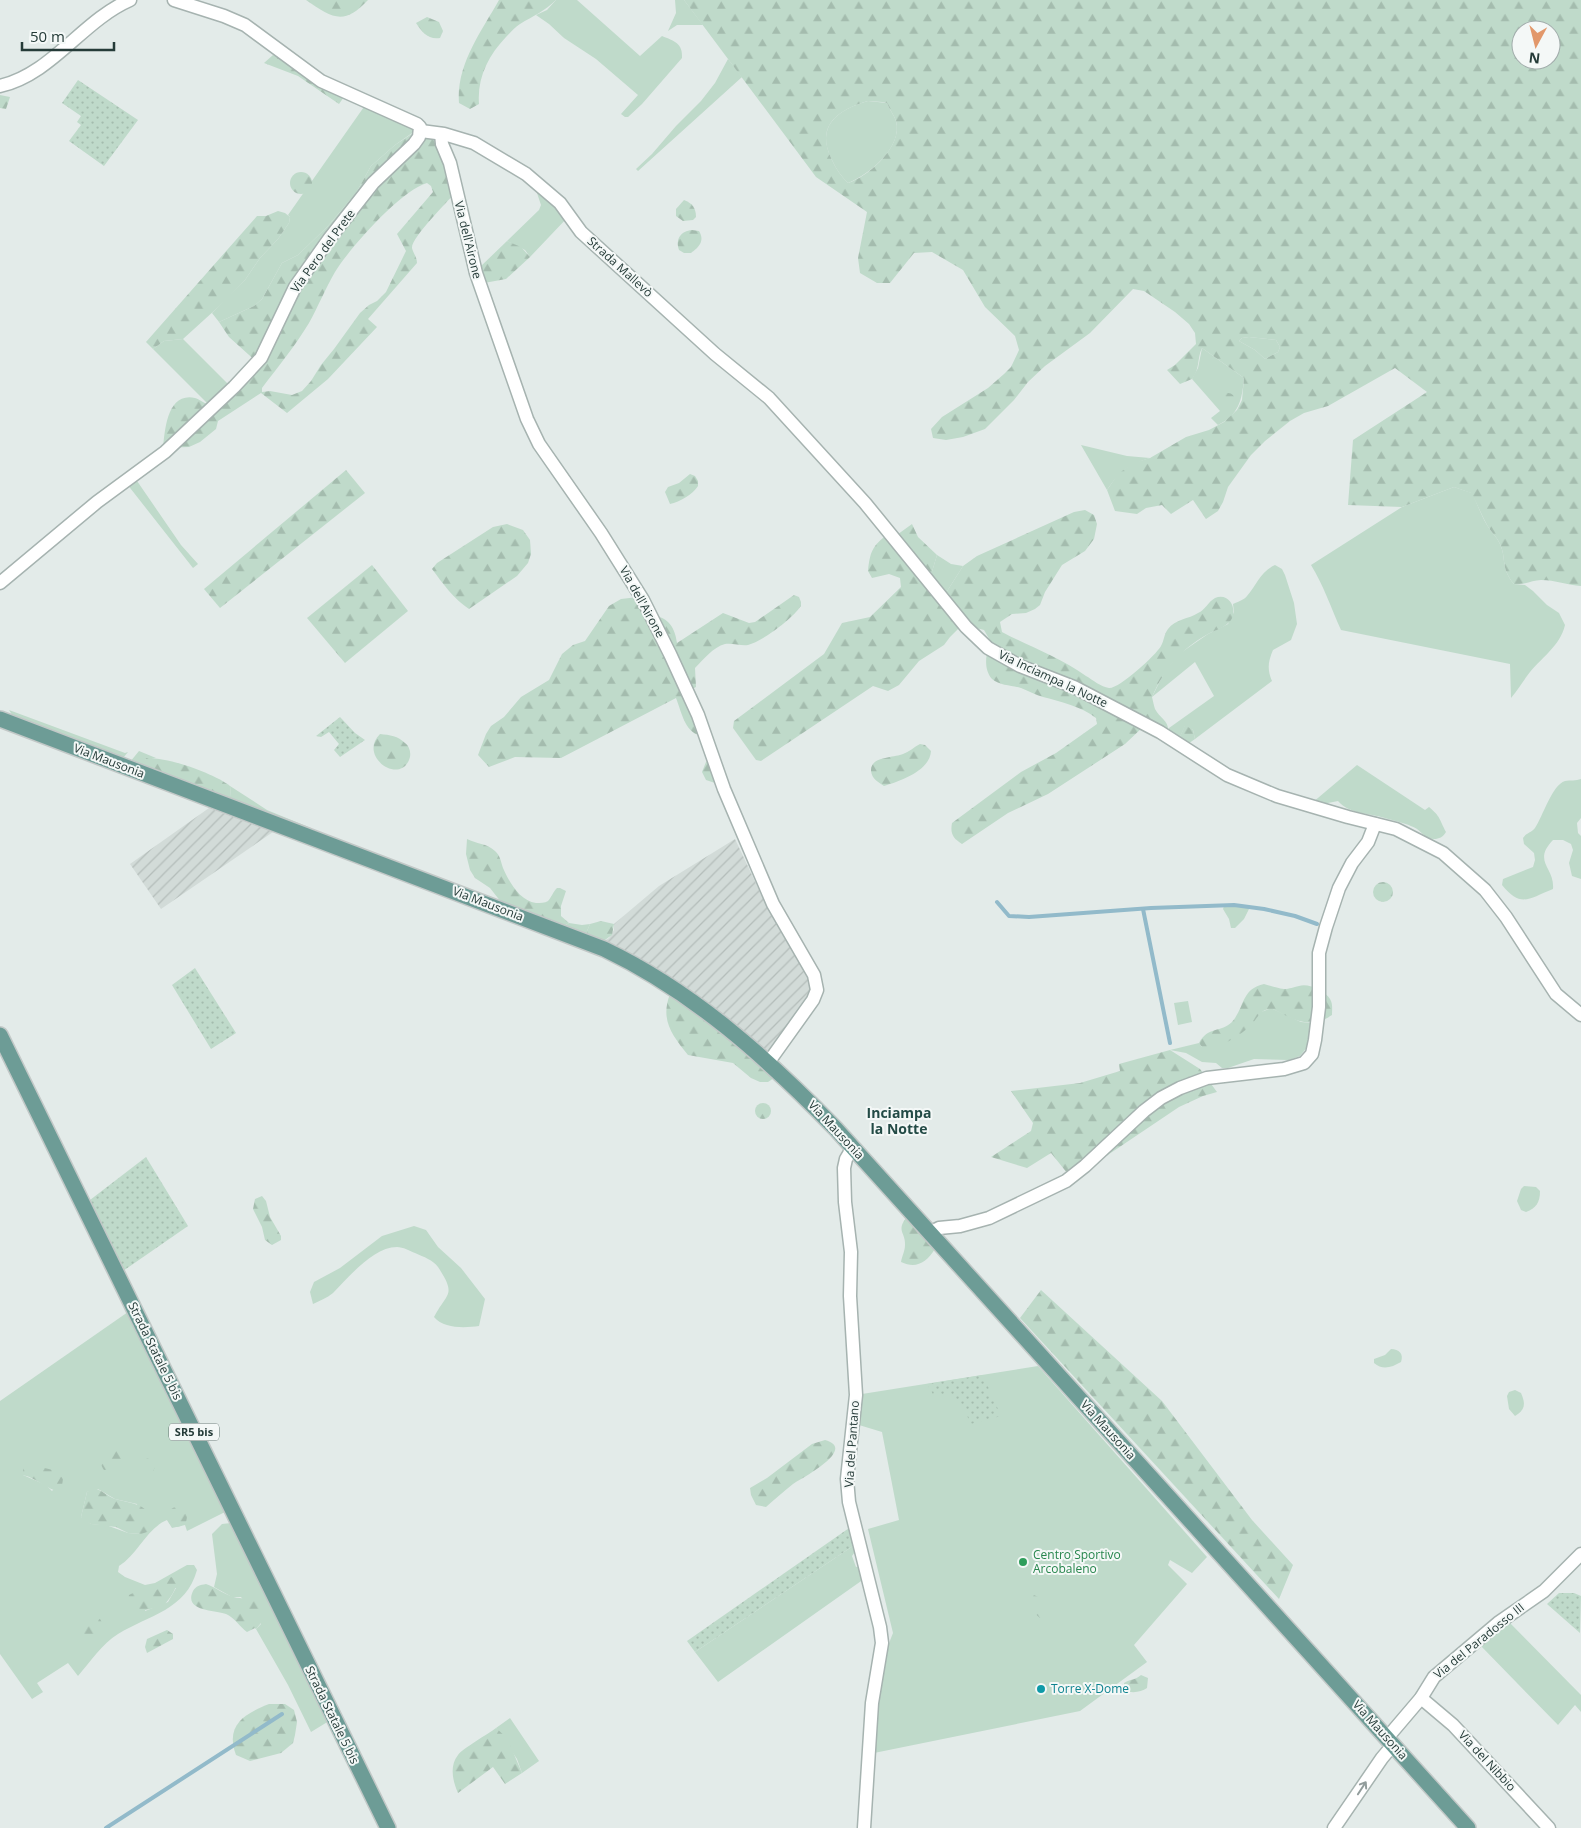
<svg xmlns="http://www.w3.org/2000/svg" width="1581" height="1828" viewBox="0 0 1581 1828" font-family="'Open Sans',sans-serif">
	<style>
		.industrial { fill: url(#industrial-furrows) }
		.grass { fill: #bfdaca; fill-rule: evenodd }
		.forest { fill: url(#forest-firs); fill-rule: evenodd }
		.garden { fill: url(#garden-dots) }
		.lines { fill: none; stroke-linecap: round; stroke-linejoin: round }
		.stream { stroke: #92baca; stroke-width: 4 }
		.minor-casing { stroke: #a6b3b0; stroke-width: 15 }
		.major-casing { stroke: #c2c8c7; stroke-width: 18 }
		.minor { stroke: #fff; stroke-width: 12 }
		.major { stroke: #6d9c96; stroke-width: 15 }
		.oneway { stroke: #929d9c }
		.leisure-dot { fill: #2e9e5b; stroke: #f4f8f7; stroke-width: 2 }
		.culture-dot { fill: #0f9aa8; stroke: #f4f8f7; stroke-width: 2 }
		.labels { text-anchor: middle; stroke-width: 4; stroke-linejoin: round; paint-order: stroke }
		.shield { fill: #f4f8f7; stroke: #637471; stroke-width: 1 }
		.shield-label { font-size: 11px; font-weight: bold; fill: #253b38 }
		.street-label { font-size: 12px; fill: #253b38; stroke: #f4f8f7 }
		.leisure-label { font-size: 12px; fill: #27864d; stroke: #f4f8f7; text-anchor: start }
		.culture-label { font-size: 12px; fill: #0d838f; stroke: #f4f8f7; text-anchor: start }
		.neighbourhood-label { font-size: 14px; font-weight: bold; fill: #234b46; stroke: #f4f8f7 }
	</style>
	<defs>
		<pattern id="industrial-furrows" width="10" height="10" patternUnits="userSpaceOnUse" patternTransform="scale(1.25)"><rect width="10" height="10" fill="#d2dbd8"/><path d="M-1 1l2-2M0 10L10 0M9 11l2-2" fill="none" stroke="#b4bdba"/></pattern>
		<pattern id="forest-firs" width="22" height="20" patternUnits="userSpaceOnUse" patternTransform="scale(1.25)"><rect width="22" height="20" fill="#bfdaca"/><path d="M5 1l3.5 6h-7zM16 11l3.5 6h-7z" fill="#a4bcae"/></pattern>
		<pattern id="garden-dots" width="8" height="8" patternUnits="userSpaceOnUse" patternTransform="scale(1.25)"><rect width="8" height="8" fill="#bfdaca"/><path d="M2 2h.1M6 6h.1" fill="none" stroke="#a4bcae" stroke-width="1.8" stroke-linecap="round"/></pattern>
	</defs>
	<rect width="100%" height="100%" fill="#e3ebe9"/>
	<g class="industrial">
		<polygon points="209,808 273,832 161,909 130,864"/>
		<polygon points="735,839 761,894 768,895 810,971 815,993 772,1056 724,1016 665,974 620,949 602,942 609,938 614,930 614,924 659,886"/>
	</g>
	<g class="grass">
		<path d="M556,0H577L640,56L662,36C674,41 683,43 682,58L642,104L628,117H625L621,114L638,95L596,59L564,38L549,24L536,15L547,10Z"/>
		<polygon points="675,0 684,0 703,25 677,25 668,31 676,13"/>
		<polygon points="728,59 742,77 638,171 636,169 652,154 676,126 701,101 715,83"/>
		<path d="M868,101L887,103C889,109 894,115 896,121C903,147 869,175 848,183C841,176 836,169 832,160C815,126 837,110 868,101Z"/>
		<polygon points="366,104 410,122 415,131 395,145 371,166 356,193 327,227 298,255 282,263 262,299 254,306 219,322 212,313 245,280 260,258 278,239 289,223 290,217 288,215"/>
		<polygon points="535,187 568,217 530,257 525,250 507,241 539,210 541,205"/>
		<polygon points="1249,337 1276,340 1280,347 1278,352 1265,359 1255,350 1239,341 1242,338"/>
		<polygon points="183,339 231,387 209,405 153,349 164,341"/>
		<path d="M1202,348L1244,378C1242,400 1239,415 1218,425L1211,418L1220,411L1192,379L1198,368Z"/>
		<path d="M1081,445L1127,456L1150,458C1128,465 1120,471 1107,490Z"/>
		<polygon points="135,478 181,545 198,564 193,568 127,484"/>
		<path d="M1454,487L1472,493C1477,503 1481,515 1487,525C1491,532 1497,537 1500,544C1507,560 1500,567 1514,584L1525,585L1533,591L1547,605L1559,613L1565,625C1560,647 1540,658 1527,676C1522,683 1517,691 1511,698L1510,664L1341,630C1331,608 1324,586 1311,565L1402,507Z"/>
		<polygon points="937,555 951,564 963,566 944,596 931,575"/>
		<path d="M1275,565L1282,569L1285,575L1294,603L1297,624L1291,640L1273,650C1268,662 1267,669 1272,681L1195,739L1193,730L1185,726L1179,739L1168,733L1169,728L1214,696L1195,662L1152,697L1165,671L1179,654L1208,634L1228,624L1234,612L1233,604C1237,602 1244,600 1247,596C1257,585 1260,572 1275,565Z"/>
		<polygon points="9,710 125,753 128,752 123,758 14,718"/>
		<polygon points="139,751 156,758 146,758 144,767 130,762"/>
		<path d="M1357,765L1425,810L1429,807C1441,817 1439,819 1446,832C1443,837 1439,839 1434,839C1427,839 1422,833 1417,829C1412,825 1392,820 1385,818C1369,813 1349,814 1338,801L1323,804L1312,803Z"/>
		<path d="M1581,779V818L1577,823L1578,833L1581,836V879L1572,876L1569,863L1573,850L1571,844L1563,840H1553C1532,862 1555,867 1553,889C1528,899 1521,908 1502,885L1503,879L1533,867L1535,860L1534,853L1524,844L1523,838C1526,833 1531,833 1535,828C1543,816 1552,785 1565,781C1570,780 1576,781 1581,779Z"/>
		<polygon points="230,786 267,810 311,828 308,830 227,799 231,797"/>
		<polygon points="1230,904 1244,905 1249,909 1244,919 1235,928 1231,928 1229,919 1223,909 1224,906"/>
		<polygon points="569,923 582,925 590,924 587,931 587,936 564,926"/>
		<polygon points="1188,1001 1192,1022 1178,1025 1174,1003"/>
		<polygon points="1269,1009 1273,1009 1301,1022 1312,1023 1312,1041 1300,1056 1289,1060 1254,1059 1228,1068 1222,1068 1216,1063 1202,1062 1186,1053 1170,1050 1199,1043 1202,1047 1251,1024 1261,1012"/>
		<path d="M1524,1186L1536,1187L1540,1191C1540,1203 1536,1208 1526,1212L1521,1210L1517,1201L1521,1189Z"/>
		<path d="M414,1226L426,1230L438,1247L461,1268L485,1299L479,1326C465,1328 444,1329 434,1317C447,1292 457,1296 438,1267C433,1260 424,1257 415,1253C410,1251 403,1247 397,1247C373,1247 349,1277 333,1293C327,1298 319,1301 313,1304L310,1292L314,1282L340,1268L382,1236Z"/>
		<path d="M128,1312L227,1511L187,1531L185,1525L172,1528L167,1520C147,1528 138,1554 119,1566L118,1572L125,1577L145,1585L155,1583L187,1565H194L197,1570C186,1610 149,1615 118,1634C102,1644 90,1662 78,1676L68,1663L37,1683L43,1692L32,1699L0,1654V1401ZM23,1475L63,1479L52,1491L46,1485ZM98,1489L115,1499L137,1504L141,1534L128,1533L106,1525L91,1524L81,1517L87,1492ZM176,1588L168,1602L145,1611L147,1592Z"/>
		<path d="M1391,1349C1399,1349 1404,1354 1401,1362C1392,1367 1383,1371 1374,1363V1359L1385,1355Z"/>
		<path d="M1038,1366L1207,1557L1192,1573L1170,1560L1168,1565L1187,1584L1134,1645L1147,1662L1080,1711L874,1753C877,1715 878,1669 893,1633L868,1529L899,1520L882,1432L859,1425L862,1394Z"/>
		<path d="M1515,1390L1521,1393C1526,1404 1525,1410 1515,1416L1509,1409L1507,1396L1509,1392Z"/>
		<polygon points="231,1523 329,1721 311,1732 288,1685 256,1629 261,1624 241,1597 232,1597 214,1587 217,1574 212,1534 222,1524"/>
		<polygon points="856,1544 857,1549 852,1556 856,1567 861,1566 864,1579 718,1682 695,1652"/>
		<polygon points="1509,1622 1581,1695 1581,1712 1575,1705 1558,1725 1480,1645"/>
		<polygon points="510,1718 539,1761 522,1773 517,1759 496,1728"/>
	</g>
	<g class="forest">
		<path d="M306,0H368C344,26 332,18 306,0Z"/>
		<path d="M499,0H556C545,11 533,16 520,24C515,27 510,33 506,37C488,56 477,78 479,104L470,109L459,103C456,65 481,32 499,0Z"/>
		<path d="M684,0H1581V586C1568,585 1555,580 1541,580C1532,580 1526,585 1514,584C1500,567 1507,560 1500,544C1497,537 1491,532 1487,525C1481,514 1477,503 1471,493L1454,487L1402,507L1348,505L1353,440L1427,392L1395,368L1328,406L1304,413L1290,421L1265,441L1251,455L1228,487L1223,502L1218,511L1206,519L1193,500L1171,514L1162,505L1146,508L1137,514L1115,511L1107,490L1118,474L1133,463L1150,458L1186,437L1209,430L1224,422L1237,410L1242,400L1244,378L1202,348C1197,358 1200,370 1192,379L1180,384L1167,370L1175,365L1196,344L1195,333L1189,324L1175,312L1144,291L1133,289L1090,333L1045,366L1028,382L1014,400L985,429L963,437L946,440L933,438L931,429L942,417L988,388L1004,374L1011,367L1019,350L1015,336L985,307L963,270L932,252L914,253L890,283H877L860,273L858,258L867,212L816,177ZM1521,30H1551V60H1521ZM868,101L882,102L887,103C889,109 894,115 896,121C903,146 869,176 848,183C841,176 836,169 832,160C815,126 837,110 868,101ZM1249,337L1276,340L1280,347L1278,352L1265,359L1255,350L1239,341L1242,338Z"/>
		<path d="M427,17L439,22L443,31L440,38C428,40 422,32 416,23Z"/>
		<polygon points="273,55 276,56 346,94 339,104 298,76 264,63"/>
		<polygon points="0,95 10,97 6,109 0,108"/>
		<path d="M416,131L439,136L456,192C448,201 411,238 412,248C413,253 417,257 417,263L368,319L377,327L328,379L287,413L261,393L218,421L216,429L200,442L189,447L163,448C165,430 167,392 195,398C199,399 204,403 209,405L258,363L229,337L219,322L254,306L262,299L282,263L298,255L327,227L356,193L371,166L395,145ZM427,183L431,186L433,192L397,234L406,251L386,292L377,301L369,305L360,313L334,349L321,365L311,381L302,391L292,395L270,391L262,392V388C278,367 295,346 309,323C318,307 325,289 335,272C349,249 401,190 427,183Z"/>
		<circle cx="301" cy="183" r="11"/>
		<path d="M684,200C692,203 696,208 696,217L693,220L683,221L676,216V209Z"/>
		<polygon points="278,211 285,213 290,217 289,223 278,239 260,258 245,280 226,300 183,339 164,341 153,349 146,342 257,216 266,216"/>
		<path d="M692,230L699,231C705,241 699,247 691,253H684L679,250C675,239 681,231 692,230Z"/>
		<polygon points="507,241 521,247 530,257 506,279 484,283 480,267"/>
		<circle cx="1228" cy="400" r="7"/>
		<polygon points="346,470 365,493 220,608 204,589"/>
		<path d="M690,474L695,476L698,481V486C693,494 680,502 670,504L665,492L668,487L679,483Z"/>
		<path d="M1085,510L1094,515L1097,524L1094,539L1085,551L1062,565L1045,592L1040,605L1035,609L1026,613L1012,614L1000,622L1002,632C1030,647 1059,657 1086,676C1093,680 1101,687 1109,688C1119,689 1156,655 1161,646C1164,641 1164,634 1168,629C1175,619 1189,619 1198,613C1205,610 1208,602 1215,598C1229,592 1238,609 1231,620C1226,627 1216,630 1208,634C1180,650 1165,668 1152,697C1153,701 1154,706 1155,709C1160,719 1170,720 1168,734L990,647L991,642L984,630L968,626L944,596L963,566L977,556L1074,512Z"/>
		<path d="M507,524L523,530L530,540L531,554L528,563L517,576L469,609C454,599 443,584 432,569L437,563L493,527Z"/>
		<polygon points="912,524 918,537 937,555 931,575 894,537"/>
		<path d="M888,534L962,625L950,637L944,645L919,661L899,685L888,691L873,686L761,761L756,760L733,728L734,721L824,654L842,623L870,617L901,587L900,578L889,574L872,578L868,571C870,552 872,546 888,534Z"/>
		<polygon points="372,565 408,611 345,663 307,618"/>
		<path d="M794,595L799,597L801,602V606C792,619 763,641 748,645C741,646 733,643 725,644C713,647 703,660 695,668L696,687L690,690L653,615C669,618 675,628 677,643L723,613L749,623L755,622Z"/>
		<path d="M638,597L704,736C685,735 682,713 676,698L561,758L515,757L489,767L478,755L486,734L491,726L504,717L521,697L549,680L562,654L573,645L585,641L609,606L621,599Z"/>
		<path d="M988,650L1143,727L1125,744L1048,794L1008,813L962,844C953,838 950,834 952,823L1021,772L1056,753L1097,724L1096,718C1080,706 1062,702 1043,697C1036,695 1029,691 1021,688C1012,685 1000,686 992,679C985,671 985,659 988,650Z"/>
		<polygon points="1185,725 1193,730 1195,739 1185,746 1179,739"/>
		<path d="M380,734C390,735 398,736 405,743C409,746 411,751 410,757C402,787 357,757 380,734Z"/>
		<path d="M920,744L925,745L931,751C930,771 900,781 884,786C878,782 872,779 871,771C870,756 894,758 903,754C909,752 914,747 920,744Z"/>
		<path d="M146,758C168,757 213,773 230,786L231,797L227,799L144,767V762Z"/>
		<polygon points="711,758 720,782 715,783 706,780 702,772 706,762"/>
		<path d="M467,839C476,844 487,843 495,851C500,855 501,862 503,868C509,882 520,901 536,903C540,903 545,903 548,901C551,898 553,892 557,888H560L566,891L561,906V916L569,923L564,926L501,902L490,888L475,878L470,870L466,854Z"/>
		<circle cx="1383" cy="892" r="10"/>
		<polygon points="601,921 614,924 612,935 602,942 587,936 587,931 590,924"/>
		<path d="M1264,984C1271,986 1277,988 1284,989C1290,989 1293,987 1299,986C1309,983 1325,991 1330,999C1333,1004 1332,1009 1332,1015C1310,1030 1294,1020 1273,1009C1261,1008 1259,1016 1252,1024C1240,1036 1219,1050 1202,1047L1199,1043C1208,1026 1221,1033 1232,1022C1245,1007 1241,989 1264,984Z"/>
		<path d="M670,994L719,1030L774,1078L768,1082H760L751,1078L733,1063L688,1055C672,1035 660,1020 670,994Z"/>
		<polygon points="1170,1050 1200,1069 1217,1092 1203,1096 1179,1107 1072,1179 1051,1153 1027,1168 991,1157 1031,1131 1033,1123 1011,1091 1080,1083 1120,1071 1119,1064"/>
		<circle cx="763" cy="1111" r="8"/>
		<polygon points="262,1196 266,1201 270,1217 281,1236 281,1240 272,1245 265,1240 262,1227 253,1209 255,1199"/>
		<path d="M906,1218L935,1249C926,1263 916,1269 901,1262C902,1256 905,1251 905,1245C906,1233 896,1231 906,1218Z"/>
		<polygon points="1041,1290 1162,1401 1252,1520 1293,1565 1279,1599 1020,1318"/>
		<path d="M825,1440C858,1449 802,1478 793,1484C784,1491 775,1499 766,1507L756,1505L751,1495L750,1488L767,1478L812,1444Z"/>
		<path d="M111,1447H118L123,1451L124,1457L116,1468L104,1470C97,1460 101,1452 111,1447Z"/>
		<path d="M149,1458L153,1459C158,1466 153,1472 148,1477L142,1472L143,1460Z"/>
		<path d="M28,1464L57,1471L63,1479L61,1492C47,1490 37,1478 23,1475V1469Z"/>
		<path d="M94,1488C102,1490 107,1496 115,1499C133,1504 156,1504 150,1531L141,1534L128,1533L116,1527L91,1524L84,1521L81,1517L87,1492Z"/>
		<circle cx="177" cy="1517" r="10"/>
		<path d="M171,1577L176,1579C178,1588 170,1599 163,1606L137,1612C130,1607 127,1604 129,1595L135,1592L157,1590L165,1579Z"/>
		<path d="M206,1584C215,1587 222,1593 231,1596C241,1601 260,1594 263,1612C264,1619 261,1624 256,1629L255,1628L247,1632C240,1627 234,1617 226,1614C217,1610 183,1612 193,1591C196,1586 200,1585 206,1584Z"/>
		<polygon points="1034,1595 1042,1599 1046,1609 1043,1616 1040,1618 1032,1611 1028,1602 1029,1599"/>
		<path d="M96,1618L100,1619L104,1626L100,1638L97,1641L87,1644C81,1633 82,1620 96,1618Z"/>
		<polygon points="167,1630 173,1634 173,1639 147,1653 145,1647 147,1639"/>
		<path d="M1141,1675L1148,1678L1147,1688C1141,1692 1132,1694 1124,1690V1683C1130,1679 1136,1680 1141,1675Z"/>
		<path d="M269,1704H285L294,1710L297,1722L295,1735L293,1743L281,1753L250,1761L236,1755C225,1725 244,1714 269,1704Z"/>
		<path d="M496,1728L507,1738L522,1773L505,1784L493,1767L458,1793C453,1782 449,1766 458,1755C462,1749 488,1734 496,1728Z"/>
	</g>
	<g class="garden">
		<polygon points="78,80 138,120 104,166 69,141 81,125 77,122 81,116 62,103"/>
		<polygon points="340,717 355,733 365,740 340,757 334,750 339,744 329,732 321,737 316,736"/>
		<polygon points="195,968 236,1033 211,1049 172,985"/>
		<polygon points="146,1157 188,1226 123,1271 90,1200"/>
		<path d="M983,1375L1001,1416L971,1424C961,1403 960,1393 934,1396L927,1384Z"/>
		<polygon points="852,1526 856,1544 695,1652 687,1641"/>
		<polygon points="1559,1593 1574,1593 1581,1596 1580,1633 1547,1604"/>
	</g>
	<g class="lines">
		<g class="stream">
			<polyline points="997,902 1009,916 1029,917 1151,908 1234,905 1264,909 1295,916 1317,924"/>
			<polyline points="1143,909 1170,1043"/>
			<polyline points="106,1828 282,1714"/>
		</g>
		<g class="minor-casing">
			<g id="minor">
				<path d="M0,86C52,74 82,21 130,0"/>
				<polyline points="421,131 444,134 474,143 526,174 560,203 581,232 715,354 769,398 865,503 966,627 988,648 1020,666 1074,687 1160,732 1227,775 1277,796 1348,817 1396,829 1443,853 1485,890 1506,917 1556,994 1581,1015"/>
				<polyline points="441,134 442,144 450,163 476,273 527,419 539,444 601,533 643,600 670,654 698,715 724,789 773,904 814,975 817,990 813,1000 768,1063"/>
				<polyline points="0,583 97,502 165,452 234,387 261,358 295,287 329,239 373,183 414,144 419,137 420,127 417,124 321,81 245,25 224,16 174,0"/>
				<polyline points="853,1147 846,1159 844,1168 845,1202 851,1252 850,1296 856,1395 847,1479 849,1502 880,1627 882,1643 872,1703 864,1828"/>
				<polyline points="931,1232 939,1228 960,1226 989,1218 1066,1181 1085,1166 1144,1111 1161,1098 1180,1088 1207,1078 1284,1069 1304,1063 1312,1054 1315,1040 1319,1007 1319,953 1326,927 1339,888 1352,863 1368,842 1375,824"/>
				<polyline points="1421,1698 1453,1725 1549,1828"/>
				<polyline points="1387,1738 1421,1698 1434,1677 1498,1623 1544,1591 1581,1554"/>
				<polyline points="1334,1828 1382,1758 1393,1745"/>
			</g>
		</g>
		<g class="major-casing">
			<g id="major">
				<path d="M0,719L604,949C694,992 767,1058 836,1129L1468,1828"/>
				<polyline points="0,1035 388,1828"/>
			</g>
		</g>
		<use href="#minor" class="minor"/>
		<use href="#major" class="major"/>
	</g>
	<defs><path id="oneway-shaft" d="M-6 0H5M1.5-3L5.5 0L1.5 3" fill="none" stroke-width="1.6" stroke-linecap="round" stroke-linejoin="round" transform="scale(1.25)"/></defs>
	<use class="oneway" href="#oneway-shaft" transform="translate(1362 1788) rotate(-57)"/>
	<circle class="leisure-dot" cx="1023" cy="1562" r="5"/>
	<circle class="culture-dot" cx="1041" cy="1689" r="5"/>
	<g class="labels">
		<rect class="shield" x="169" y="1423.5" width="50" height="17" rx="4"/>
		<g class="shield-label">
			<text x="194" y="1436">SR5 bis</text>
		</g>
		<g class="street-label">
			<text transform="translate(468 240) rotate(76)" y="4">Via dell'Airone</text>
			<text transform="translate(323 251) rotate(-54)" y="4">Via Pero del Prete</text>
			<text transform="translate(620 267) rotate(42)" y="4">Strada Mallevò</text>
			<text transform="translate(642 602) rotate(61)" y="4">Via dell'Airone</text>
			<text transform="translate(1053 679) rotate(25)" y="4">Via Inciampa la Notte</text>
			<text transform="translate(109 761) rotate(21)" y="4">Via Mausonia</text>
			<text transform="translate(488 904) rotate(21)" y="4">Via Mausonia</text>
			<text transform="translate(836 1130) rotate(47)" y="4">Via Mausonia</text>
			<text transform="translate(155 1351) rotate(64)" y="4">Strada Statale 5 bis</text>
			<text transform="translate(1108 1430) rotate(48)" y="4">Via Mausonia</text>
			<text transform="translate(852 1444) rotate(-86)" y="4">Via del Pantano</text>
			<text transform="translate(1479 1641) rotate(-39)" y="4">Via del Paradosso III</text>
			<text transform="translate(332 1715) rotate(64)" y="4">Strada Statale 5 bis</text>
			<text transform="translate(1380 1730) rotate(48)" y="4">Via Mausonia</text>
			<text transform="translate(1487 1761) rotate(47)" y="4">Via del Nibbio</text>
		</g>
		<g class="leisure-label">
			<text x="1033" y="1559">Centro Sportivo<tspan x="1033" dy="14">Arcobaleno</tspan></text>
		</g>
		<g class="culture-label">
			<text x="1051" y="1693">Torre X-Dome</text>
		</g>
		<g class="neighbourhood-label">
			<text x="899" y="1118">Inciampa<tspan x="899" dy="16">la Notte</tspan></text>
		</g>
	</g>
	<g transform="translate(1536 45) rotate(187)"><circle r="24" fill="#f4f8f7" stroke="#a1acab"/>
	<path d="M0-4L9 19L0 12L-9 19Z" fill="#e2986b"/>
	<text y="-8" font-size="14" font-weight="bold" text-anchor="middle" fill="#253b38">N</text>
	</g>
	<path d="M22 42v8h92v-8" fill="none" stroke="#253b38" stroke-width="2.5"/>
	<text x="30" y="42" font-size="15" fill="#253b38" stroke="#f4f8f7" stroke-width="4" paint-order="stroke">50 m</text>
</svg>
